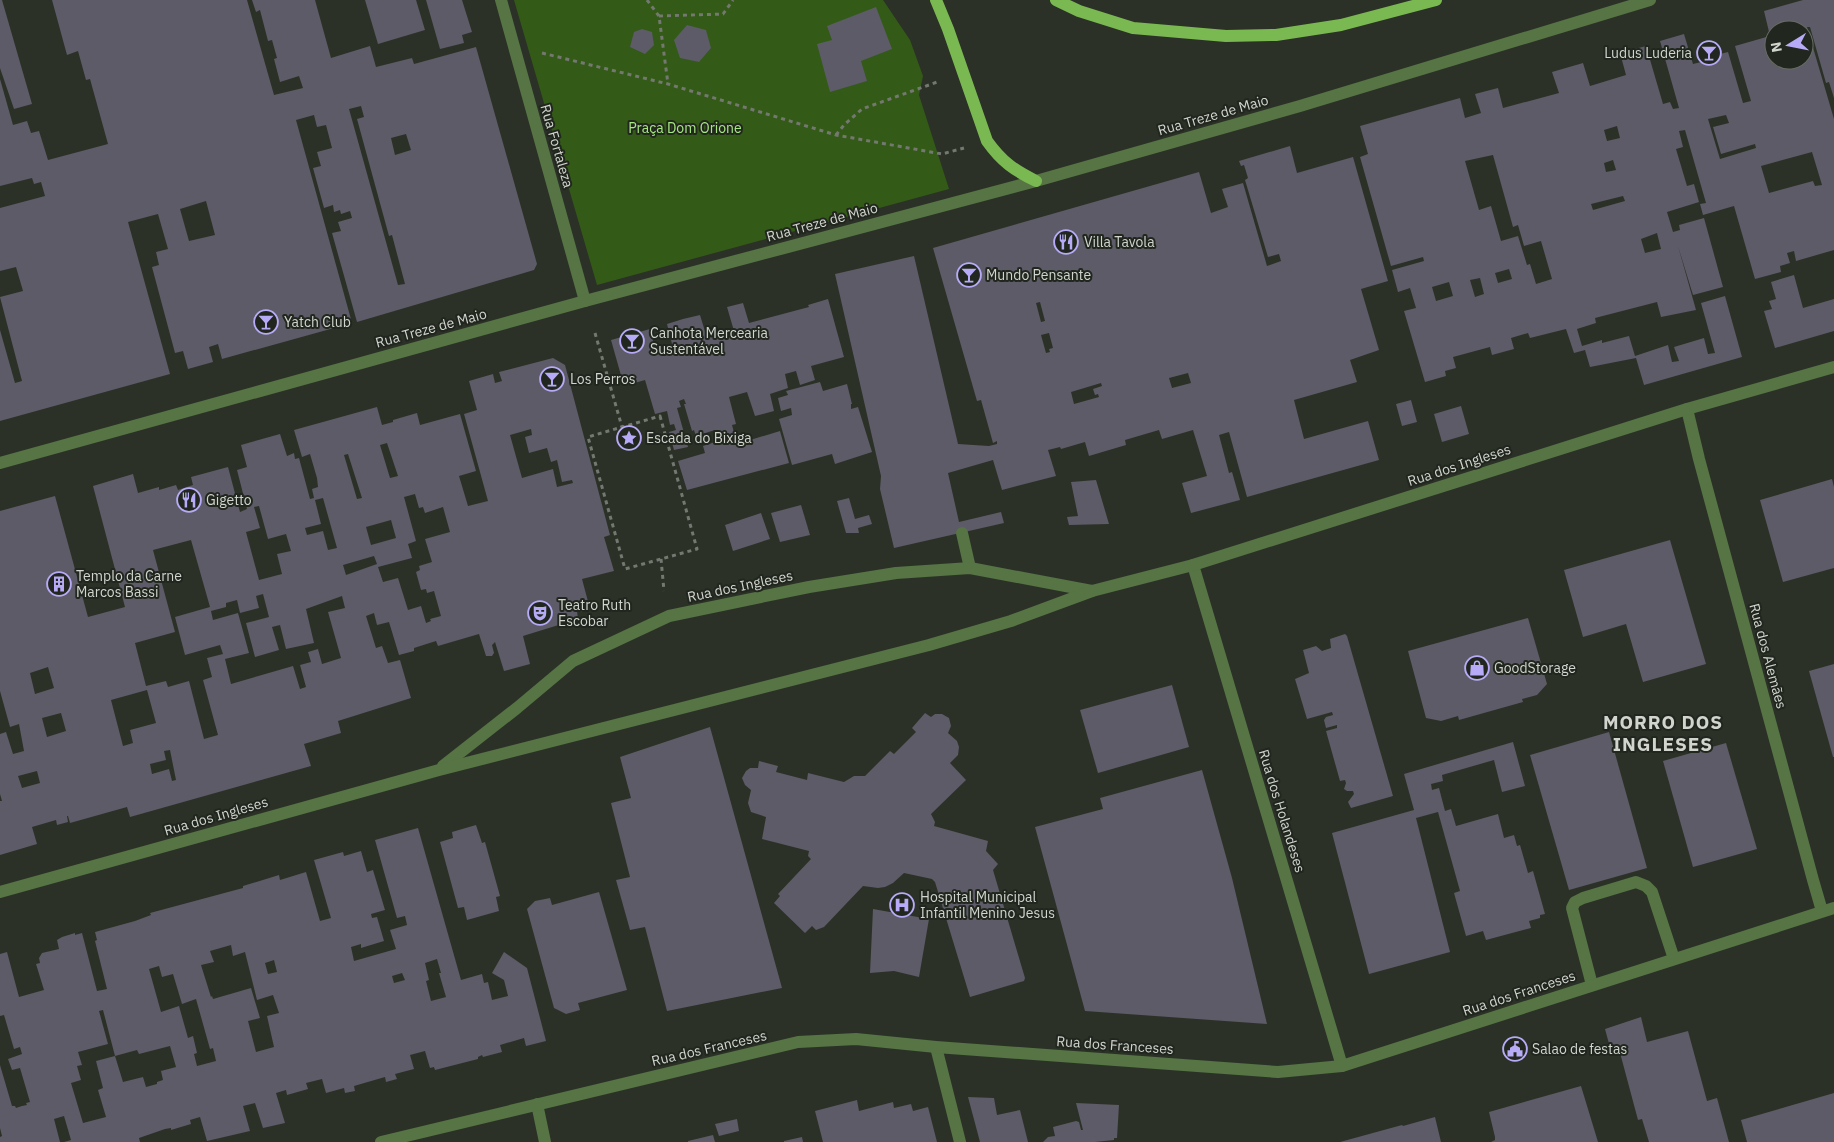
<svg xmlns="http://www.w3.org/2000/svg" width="1834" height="1142" viewBox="0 0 1834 1142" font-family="'IBM Plex Sans',sans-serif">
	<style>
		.green { fill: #345a18 }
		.building { fill: #5c5b67; fill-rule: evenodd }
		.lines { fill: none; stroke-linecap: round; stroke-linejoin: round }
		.path { stroke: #737870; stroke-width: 3; stroke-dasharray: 4 4; stroke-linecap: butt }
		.minor { stroke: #567444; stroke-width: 12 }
		.major { stroke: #7ab851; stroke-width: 12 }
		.labels { text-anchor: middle; stroke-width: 4; stroke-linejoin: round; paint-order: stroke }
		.poi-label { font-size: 14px; fill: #d1d5ce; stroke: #21271e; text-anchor: start }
		.street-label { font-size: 14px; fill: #d1d5ce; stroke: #21271e }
		.park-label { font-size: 14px; fill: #a7e781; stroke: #21271e }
		.district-label { font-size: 19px; font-weight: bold; letter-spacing: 1px; fill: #d1d5ce; stroke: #21271e }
	</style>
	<rect width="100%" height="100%" fill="#2b3127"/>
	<polygon class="green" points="514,0 883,0 910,40 923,76 919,95 949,189 597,285"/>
	<g class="building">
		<polygon points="0,0 2,0 32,104 14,109 0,68"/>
		<path d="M52,0H247L274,95L303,88L299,76L280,82L274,59L277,58L272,40L268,41L260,10L256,12L252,0H315L331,58L370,46L376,67L412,58L414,64L476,47L537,264L534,270L357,322L332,233L341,231L338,222L352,218L350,211L341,214L340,210L334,212L333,205L324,208L313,168L321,166L317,152L332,148L326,125L317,127L314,115L296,120L352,323L222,359L218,344L209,347L213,362L188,369L183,351L175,353L152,267L159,265L156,252L168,249L158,214L128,222L170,374L0,421V330L15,383L22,381L0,297L23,291L16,267L0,271V208L45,196L41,182L34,184L32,178L0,186V79L13,125L27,121L31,133L39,131L48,160L108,144L90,79L86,80L78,51L67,55ZM361,106L364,117L357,119L389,236L392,235L405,284L398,285L349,109ZM406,134L411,150L395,155L391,138ZM206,201L215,235L189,241L180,209Z"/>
		<polygon points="365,0 416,0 425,30 378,44"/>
		<polygon points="426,0 462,0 472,32 462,35 464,43 440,49"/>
		<path d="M1803,0H1834V98L1829,82L1826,83L1810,27H1807L1834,119V250L1796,261L1794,251L1787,253L1790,263L1780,266L1781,272L1755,279L1734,206L1703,215L1700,204L1706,203L1685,130L1679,131L1683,147L1676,149L1687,186L1694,184L1699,202L1667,212L1673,232L1680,230L1679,225L1704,218L1723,287L1693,295L1678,246L1696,310L1661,317L1657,302L1595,318L1596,323L1577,329L1582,346L1602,340V343L1629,336L1635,356L1668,345L1672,362L1679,361L1674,347L1704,338L1708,354L1715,353L1701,303L1725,296L1742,357L1644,385L1636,358L1590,367L1585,350L1574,353L1566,329L1530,338L1528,333L1511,338L1514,349L1492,355L1490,347L1453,357L1456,368L1445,371L1446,376L1425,382L1404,311L1416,308L1410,288L1398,292L1392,270L1424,261L1423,257L1391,266L1360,157L1368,154L1360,126L1460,98L1465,118L1481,113L1475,94L1498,88L1503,108L1559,93L1552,72L1583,63L1590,86L1626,75L1620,53L1646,46L1663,104L1670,102L1673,109L1679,108L1660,41L1684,34L1693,64L1705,61L1704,58L1728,52L1743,103L1751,101L1735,46L1770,36L1764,11ZM1774,30H1804V60H1774ZM1726,115L1729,123L1713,127L1721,154L1755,144L1756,148L1720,159L1708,119ZM1617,126L1620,138L1607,141L1604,130ZM1812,152L1822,185L1815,186L1813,181L1769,193L1761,166ZM1493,155L1513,227L1518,225L1524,246L1541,241L1552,279L1536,284L1530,264L1527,265L1518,236L1501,241L1491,206L1479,210L1465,161ZM1613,160L1616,170L1606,172L1604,163ZM1623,196L1625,201L1593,210L1591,204ZM1657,233L1661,249L1645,253L1641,239ZM1509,269L1512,279L1498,283L1495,273ZM1480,278L1484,294L1475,297L1470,280ZM1449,282L1453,296L1436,301L1432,287Z"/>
		<polygon points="876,7 892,49 861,61 867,81 830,92 817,44 832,40 827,26"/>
		<polygon points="687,25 706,30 711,48 699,62 680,58 674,40"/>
		<polygon points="642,29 652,32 654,45 645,54 630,47 634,32"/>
		<path d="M1290,146L1297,173L1353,157L1388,281L1361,289L1379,350L1350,360L1357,382L1294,400L1304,439L1368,421L1379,460L1247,497L1229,432L1219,435L1229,473L1232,472L1240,500L1191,513L1182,483L1207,476L1193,430L1162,439L1159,430L1125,440L1126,445L1089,456L1085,442L1061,449L1060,447L1048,450L1056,476L1002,490L993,460L948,473L959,522L1001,512L1004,523L894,548L880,489L881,476L835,274L914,256L958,444L989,446L997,444V441L993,443L981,400L977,401L933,248L1199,172L1211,213L1228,207L1222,189L1243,183L1267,266L1281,261L1279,254L1268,257L1245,180L1248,178L1244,165L1241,166L1239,161ZM1040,302L1045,321L1041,322L1036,303ZM1049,333L1053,348L1049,349L1050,352L1046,353L1041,335ZM1188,373L1191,383L1172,388L1169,378ZM1101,383L1102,386L1093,389L1095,395L1098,394L1099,397L1074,404L1071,392Z"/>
		<polygon points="1794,275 1803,308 1834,299 1834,331 1775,348 1764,311 1772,309 1769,301 1776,299 1771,282"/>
		<polygon points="828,299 844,357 811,366 815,380 800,385 796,371 785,374 788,388 770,394 774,411 755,416 747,392 729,397 736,424 732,425 737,444 780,431 789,463 687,490 678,461 705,453 703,446 718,441 715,430 696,436 694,430 692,431 684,404 686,404 684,399 679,401 681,407 677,408 688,447 674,450 669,432 676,430 674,424 670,425 667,411 655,414 645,380 624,386 611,340 650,329 656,353 673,348 667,324 683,319 700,315 707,338 734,331 727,307 743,303 749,323 809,307 808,305"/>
		<path d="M553,358L565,365L610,535L604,537L614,571L582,579L590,609L587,612H580L576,603L578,619L523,636L530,664L504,671L495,642L492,645L494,653L492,656H486L479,634L438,646L436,641L414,648V651L399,655L389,622L377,625L374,613L366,616L376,648L382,646L388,663L400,660L411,698L338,721L341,733L304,744L311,766L130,817L127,807L70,823L68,816H67L68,822L57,825L56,820L32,827L37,844L0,855V801H2L0,794V734L6,732L13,754L24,751L19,724L10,727L0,691V511L55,496L88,617L125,607L93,486L133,474L138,493L159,487V490L176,485L178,490L193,485L191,477L228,467L240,512L247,509L237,470L247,467L241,445L280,434L287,456L294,453L295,459L299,458L310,499L314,498L312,489L318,487L317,478L310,454L302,457L294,430L377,407L382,425L393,422V420L417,413L420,425L460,414L476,471L459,476L468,506L488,501L464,414L477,410L469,381L493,374L495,383L502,381L499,372ZM531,429L532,435L525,437L529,453L547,448L551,462L557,460L562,482L572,480L573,483L557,487L553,469L522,478L510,435ZM387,443L398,476L390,478L380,445ZM348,454L362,498L357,499L344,455ZM415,494L419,508L423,507L425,513L443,507L450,532L425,539L432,562L419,566L420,570L416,572L421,590L426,589L427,593L434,591L441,616L430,619L431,621L426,623L421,606L408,610L398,578L383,582L378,567L412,558L408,544L416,541L404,497ZM323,498L337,548L328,550L323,531L307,535L305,528L321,524L315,500ZM259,506L268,539L286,534L291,551L277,554L282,574L259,580L246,532L260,528L254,507ZM391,520L396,538L371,545L366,527ZM191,540L210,607L175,617L185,655L220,645L223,654L207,658L212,677L203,680L218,735L204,739L189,681L168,687L166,681L146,686L135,643L175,632L153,550ZM374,556L377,564L346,575L343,565ZM263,594L269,617L246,623L255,657L279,650L272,627L280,625L286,649L314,643L306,609L342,596L345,608L328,612L341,658L322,664L318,649L308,652L311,662L300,665L306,687L300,689L293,666L231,684L225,659L249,653L238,613L213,620L211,611L226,607V603L237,600L240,613L259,608L256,596ZM48,667L54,688L35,694L30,673ZM147,690L156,723L130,730L133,743L123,746L111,700ZM61,713L66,731L47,737L42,718ZM170,750L176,780L172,781L169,769L152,774L150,764L166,760L164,751ZM37,771L40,783L22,788L18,776Z"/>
		<polygon points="820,382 823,391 847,384 852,404 851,404 851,409 858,407 872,452 835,464 832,454 792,465 779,419 792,415 791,408 781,411 778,398 788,395 786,391"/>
		<polygon points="1411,400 1417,422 1402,426 1396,404"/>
		<polygon points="1461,406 1469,434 1442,442 1434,414"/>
		<polygon points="1832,479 1834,487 1834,568 1783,582 1760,500"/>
		<polygon points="1096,480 1109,524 1069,525 1067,517 1078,516 1071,482"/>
		<polygon points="849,498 855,519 869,515 872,524 858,528 859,533 846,533 837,501"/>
		<polygon points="801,505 810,535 780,542 771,513"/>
		<polygon points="761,513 770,539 733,551 725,525"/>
		<polygon points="1670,540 1706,664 1643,682 1626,624 1583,637 1564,570"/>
		<polygon points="1528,618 1547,684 1537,695 1522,699 1523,702 1459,720 1458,716 1441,721 1426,718 1408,651"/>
		<polygon points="1345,634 1347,636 1393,796 1351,808 1348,802 1354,794 1353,791 1347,791 1344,789 1346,783 1345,780 1340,781 1326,731 1337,728 1337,725 1326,728 1324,720 1326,717 1333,715 1332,712 1307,719 1295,679 1309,673 1303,650 1316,646 1322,651 1331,648 1330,639"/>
		<polygon points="1834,664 1834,757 1833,757 1809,671"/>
		<polygon points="1172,685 1189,747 1098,773 1080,710"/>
		<polygon points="925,713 931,717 935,714 942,714 949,718 951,726 948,733 957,741 959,747 958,755 950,763 966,780 931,814 935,822 934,826 988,841 986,851 998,864 993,870 1025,978 1024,981 970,997 935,882 932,879 904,873 893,883 885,887 878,888 863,886 824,927 816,930 812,926 805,933 774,903 780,896 778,894 811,859 808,856 809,851 762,839 766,817 751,812 748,803 751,790 745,785 742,778 746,771 750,768 758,768 759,761 778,766 776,772 807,780 808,773 844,782 854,776 865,776 890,751 894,754 916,732 912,728"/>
		<polygon points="710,727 782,988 667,1011 645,927 630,930 616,880 630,877 611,803 631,798 620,757"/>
		<polygon points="1609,732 1647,868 1569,890 1530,755"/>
		<polygon points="1513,742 1525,786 1502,792 1494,760 1442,775 1443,781 1431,784 1432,790 1439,788 1445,811 1451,809 1456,826 1498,814 1504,838 1514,835 1517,846 1520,845 1528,873 1533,871 1545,914 1540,915 1540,918 1529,921 1531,928 1486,940 1483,931 1466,936 1454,893 1460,891 1438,812 1416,818 1450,952 1369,974 1332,833 1414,810 1404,774"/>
		<polygon points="1726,743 1757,849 1693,867 1663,761"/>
		<polygon points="1202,770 1232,878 1267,1024 1085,1011 1035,827 1103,809 1100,798"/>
		<polygon points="476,825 482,843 485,842 500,896 496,897 499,911 467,920 464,907 458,908 440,842 453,838 452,832"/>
		<path d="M418,828L461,980L482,974L484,983L488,982L492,1000L508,996L504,980L492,973L504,952L527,968L546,1041L526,1046L524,1038L500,1045L502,1052L483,1057L482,1055L478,1057V1059L435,1070L434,1067L430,1068L425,1051L410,1055L414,1069L395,1074L397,1079L386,1082L385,1077L354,1086L355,1091L345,1093L344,1088L326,1093L322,1079L306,1083L308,1089L287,1095L286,1090L276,1093L285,1123L263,1128L255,1103L243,1106L250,1131L207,1141L200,1117L190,1120L191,1124L171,1130V1128L165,1129L139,1138L140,1142H64L71,1140L64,1116L54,1119L60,1142H0V1137L2,1136L0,1128V1065L12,1106H15L16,1108L22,1106L27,1105L26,1103L30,1102L20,1068L12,1070L8,1059L22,1054L20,1047L14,1049L4,1015L0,1016V954L7,952L19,997L44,990L36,964L40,963L39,958L42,953L59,949L57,940L62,937L75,933V935L82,933L97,991L107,989L95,941L97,940L95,932L135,921L151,915L150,913L243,888V886L279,875L280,880L306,872L320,921L331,918L314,860L343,852L344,856L361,851L367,872L373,870L385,910L371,914L372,918L377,917L384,941L361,948V944L351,947L354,961L396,949L390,930L407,925L405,916L397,918L375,840ZM231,945L233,956L245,952L257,1000L273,995L279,1013L267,1016L274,1047L256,1052L248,1021L260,1018L251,988L213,999L212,996L211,997L201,965L214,962L210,951ZM437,959L441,973H439L446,997L431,1001L426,981L429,980L425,963ZM274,960L277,972L268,974L265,963ZM159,966L162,977L173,974L182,1004L196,999L210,1049L213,1048L216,1061L197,1066L194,1054L197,1053L193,1036L188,1038L179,1006L161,1012L149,969ZM402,973L405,980L394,983L392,976ZM103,1010L115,1056L137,1050L139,1054L170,1046L176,1067L161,1071L163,1080L157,1082V1084L146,1087L143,1077L123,1082L115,1056L96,1061L103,1088L98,1090L106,1117L83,1123L71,1083L81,1080L77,1066L82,1065L78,1052L108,1044L99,1011Z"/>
		<polygon points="599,892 627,990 578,1003 580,1010 566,1014 554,1008 527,909 535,901 550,898 552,905"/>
		<polygon points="873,909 929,919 919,977 894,971 870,973"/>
		<polygon points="1641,1017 1647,1042 1688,1031 1707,1101 1717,1098 1729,1142 1649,1142 1642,1119 1638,1120 1619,1049 1611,1051 1605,1029"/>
		<polygon points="1581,1086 1598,1142 1491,1142 1495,1140 1495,1137 1489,1112"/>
		<polygon points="1834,1093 1834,1142 1747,1142 1741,1120"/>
		<polygon points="968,1097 994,1098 997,1115 1020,1110 1028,1142 980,1142"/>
		<polygon points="857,1100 859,1111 893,1102 894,1108 911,1104 913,1111 928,1107 937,1142 823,1142 815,1111"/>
		<polygon points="1076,1103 1119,1105 1117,1138 1114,1138 1114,1140 1095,1142 1043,1142 1048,1137 1055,1136 1053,1127 1076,1121 1079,1122 1081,1130 1083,1130"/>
		<polygon points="1435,1117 1441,1142 1340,1142 1402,1125 1403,1126"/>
		<polygon points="737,1119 739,1131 719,1136 715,1124"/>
		<polygon points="713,1135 715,1142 688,1142 688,1141"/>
		<polygon points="802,1137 803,1142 784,1142 784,1141"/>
	</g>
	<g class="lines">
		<g class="path">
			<polyline points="647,0 659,16 668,84"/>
			<polyline points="659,16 723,14 733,0"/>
			<polyline points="542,53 668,84 836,135 942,154 964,148"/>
			<polyline points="836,135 844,125 862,109 940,81"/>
			<polyline points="595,333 622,427"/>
			<polygon points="660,416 697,549 625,569 588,437"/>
			<polyline points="661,559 664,591"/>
		</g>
		<g class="minor">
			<polyline points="501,0 585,301"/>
			<polyline points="1687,409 1699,459 1813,880 1822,911"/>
			<polyline points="0,463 585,301 1036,181 1300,106 1650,0"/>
			<polyline points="962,533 970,568"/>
			<polyline points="1193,565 1342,1066"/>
			<polyline points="443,766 517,708 573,661 669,616 809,587 896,573 970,568 1092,591"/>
			<polyline points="0,892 439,770 929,645 1011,621 1092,591 1193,565 1687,409 1834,367"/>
			<polyline points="1592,985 1572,908 1575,902 1583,898 1636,882 1646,886 1652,892 1674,959"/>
			<polyline points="936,1047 960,1142"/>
			<polyline points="537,1104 545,1142"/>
			<polyline points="381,1142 798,1042 856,1039 936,1047 1278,1072 1342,1066 1834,908"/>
		</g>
		<g class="major">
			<path d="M936,0L948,29L987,141C1002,162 1014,170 1036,181"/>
			<polyline points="1056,0 1079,11 1133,28 1226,36 1276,35 1341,25 1436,0"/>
		</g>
	</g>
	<defs>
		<g id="bar-ring" transform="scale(1.25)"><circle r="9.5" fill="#21271e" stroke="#b7abf8" stroke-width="1.5"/><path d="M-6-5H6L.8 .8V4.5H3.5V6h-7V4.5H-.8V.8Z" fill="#b7abf8"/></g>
		<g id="restaurant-ring" transform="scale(1.25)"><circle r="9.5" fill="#21271e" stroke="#b7abf8" stroke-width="1.5"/><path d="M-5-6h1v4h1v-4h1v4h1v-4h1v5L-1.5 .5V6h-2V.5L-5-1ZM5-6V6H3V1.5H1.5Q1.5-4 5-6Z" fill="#b7abf8"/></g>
		<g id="sight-ring" transform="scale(1.25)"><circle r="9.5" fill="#21271e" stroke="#b7abf8" stroke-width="1.5"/><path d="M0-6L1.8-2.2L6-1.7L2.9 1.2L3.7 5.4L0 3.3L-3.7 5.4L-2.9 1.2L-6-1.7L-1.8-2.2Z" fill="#b7abf8"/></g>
		<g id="building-ring" transform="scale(1.25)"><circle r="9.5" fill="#21271e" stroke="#b7abf8" stroke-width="1.5"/><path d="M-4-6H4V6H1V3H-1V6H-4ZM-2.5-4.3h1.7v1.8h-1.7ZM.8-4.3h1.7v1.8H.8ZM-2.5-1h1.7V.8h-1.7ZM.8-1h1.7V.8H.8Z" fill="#b7abf8"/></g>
		<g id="theatre-ring" transform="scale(1.25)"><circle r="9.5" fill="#21271e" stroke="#b7abf8" stroke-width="1.5"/><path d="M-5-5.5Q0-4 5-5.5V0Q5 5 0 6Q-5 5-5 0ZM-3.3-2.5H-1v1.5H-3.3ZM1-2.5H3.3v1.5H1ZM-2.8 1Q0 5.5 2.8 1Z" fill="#b7abf8"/></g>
		<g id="shop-ring" transform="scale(1.25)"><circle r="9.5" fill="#21271e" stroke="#b7abf8" stroke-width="1.5"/><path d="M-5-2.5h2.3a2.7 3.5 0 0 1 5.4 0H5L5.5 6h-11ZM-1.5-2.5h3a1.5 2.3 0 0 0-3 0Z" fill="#b7abf8"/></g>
		<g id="hospital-ring" transform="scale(1.25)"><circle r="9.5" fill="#21271e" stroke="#b7abf8" stroke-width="1.5"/><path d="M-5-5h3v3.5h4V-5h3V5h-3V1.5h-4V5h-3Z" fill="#b7abf8"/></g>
		<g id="civic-ring" transform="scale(1.25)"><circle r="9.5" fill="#21271e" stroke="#b7abf8" stroke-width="1.5"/><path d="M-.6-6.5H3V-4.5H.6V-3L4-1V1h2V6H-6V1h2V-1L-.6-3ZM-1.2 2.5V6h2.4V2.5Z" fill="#b7abf8"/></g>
	</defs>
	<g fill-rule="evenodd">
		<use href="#bar-ring" x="1709" y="53"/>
		<use href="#restaurant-ring" x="1066" y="242"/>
		<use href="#bar-ring" x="969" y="275"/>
		<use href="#bar-ring" x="266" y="322"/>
		<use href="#bar-ring" x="632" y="341"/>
		<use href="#bar-ring" x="552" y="379"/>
		<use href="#sight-ring" x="629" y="438"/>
		<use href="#restaurant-ring" x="189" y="500"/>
		<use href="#building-ring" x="59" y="584"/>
		<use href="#theatre-ring" x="540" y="613"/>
		<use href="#shop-ring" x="1477" y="668"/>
		<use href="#hospital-ring" x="902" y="905"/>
		<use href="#civic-ring" x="1515" y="1049"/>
	</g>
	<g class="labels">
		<g class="poi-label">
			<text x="1692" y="58" text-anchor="end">Ludus Luderia</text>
			<text x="1084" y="247">Villa Tavola</text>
			<text x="986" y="280">Mundo Pensante</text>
			<text x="284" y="327">Yatch Club</text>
			<text x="650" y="338">Canhota Mercearia<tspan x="650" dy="16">Sustentável</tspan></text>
			<text x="570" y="384">Los Perros</text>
			<text x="646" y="443">Escada do Bixiga</text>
			<text x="206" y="505">Gigetto</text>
			<text x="76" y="581">Templo da Carne<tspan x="76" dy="16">Marcos Bassi</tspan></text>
			<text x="558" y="610">Teatro Ruth<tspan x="558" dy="16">Escobar</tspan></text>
			<text x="1494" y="673">GoodStorage</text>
			<text x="920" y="902">Hospital Municipal<tspan x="920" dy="16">Infantil Menino Jesus</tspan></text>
			<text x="1532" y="1054">Salao de festas</text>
		</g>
		<g class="street-label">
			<text transform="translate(1213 115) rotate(-16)" y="5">Rua Treze de Maio</text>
			<text transform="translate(557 146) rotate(74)" y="5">Rua Fortaleza</text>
			<text transform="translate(822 222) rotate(-15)" y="5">Rua Treze de Maio</text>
			<text transform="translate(431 328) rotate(-15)" y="5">Rua Treze de Maio</text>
			<text transform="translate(1459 465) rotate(-18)" y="5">Rua dos Ingleses</text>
			<text transform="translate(740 586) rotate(-12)" y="5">Rua dos Ingleses</text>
			<text transform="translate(1768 656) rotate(75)" y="5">Rua dos Alemães</text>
			<text transform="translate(1282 811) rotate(73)" y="5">Rua dos Holandeses</text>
			<text transform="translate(216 816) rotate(-16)" y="5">Rua dos Ingleses</text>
			<text transform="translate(1519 993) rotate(-18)" y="5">Rua dos Franceses</text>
			<text transform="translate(1115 1045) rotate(4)" y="5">Rua dos Franceses</text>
			<text transform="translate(709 1048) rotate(-13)" y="5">Rua dos Franceses</text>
		</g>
		<g class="park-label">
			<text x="685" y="133">Praça Dom Orione</text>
		</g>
		<g class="district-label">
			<text x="1663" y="729">MORRO DOS<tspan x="1663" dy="22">INGLESES</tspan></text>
		</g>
	</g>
	<g transform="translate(1789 45) rotate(260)"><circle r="24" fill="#21271e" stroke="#676d64"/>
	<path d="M0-4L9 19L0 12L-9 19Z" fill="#b7abf8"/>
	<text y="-8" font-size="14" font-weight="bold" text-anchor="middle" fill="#d1d5ce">N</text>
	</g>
</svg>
